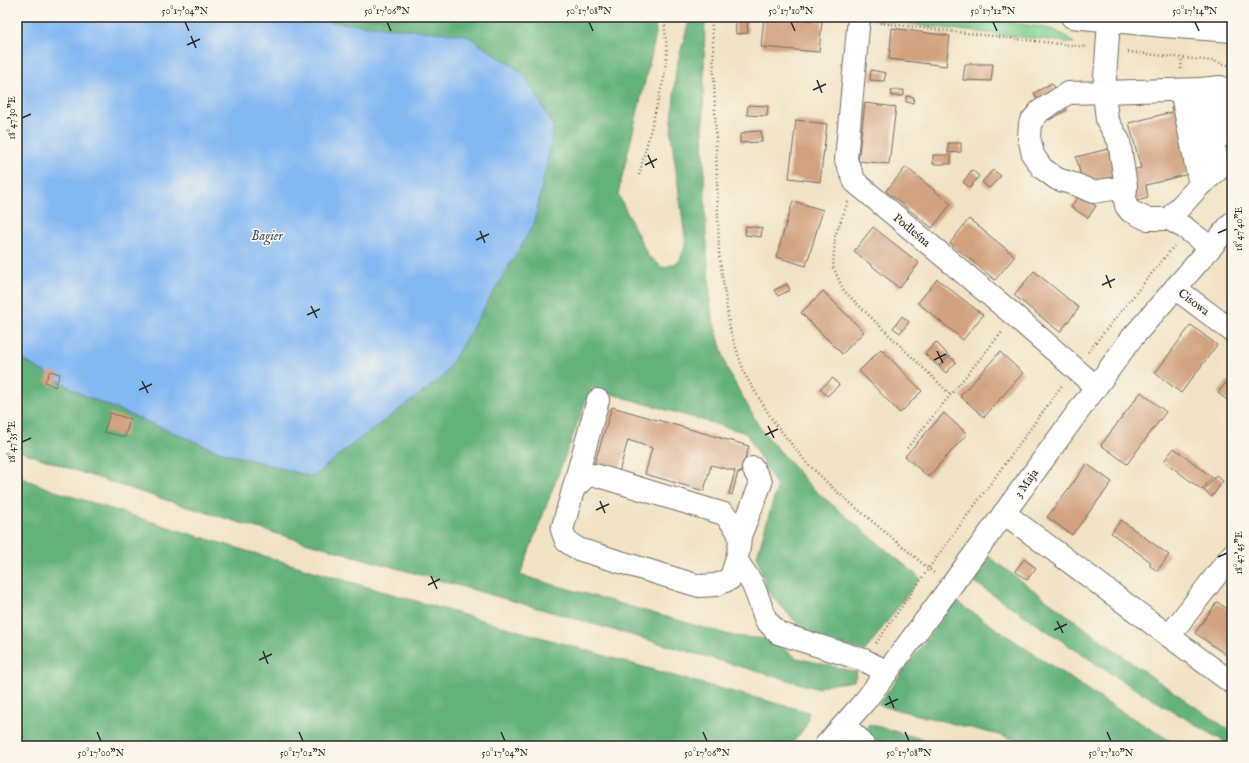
<svg xmlns="http://www.w3.org/2000/svg" width="1249" height="763" viewBox="0 0 1249 763" font-family="'IM FELL English',serif">
	<style>
		.green { fill: #7ace91; stroke: #527c5e }
		.forest { fill: #63b17b; stroke: #476e53 }
		.water { fill: #84b8f2; stroke: #58728e }
		.building { fill: #d2a280 }
		.lines { fill: none; stroke-linecap: round; stroke-linejoin: round }
		.minor-casing { stroke: #706b61; stroke-width: 24 }
		.major-casing { stroke: #706b61; stroke-width: 24 }
		.path { stroke: #706b61; stroke-width: 2.5; stroke-dasharray: 1 3; stroke-linecap: butt }
		.minor { stroke: #fff; stroke-width: 22 }
		.major { stroke: #fff; stroke-width: 22 }
		.ticks { fill: none; stroke: #2b2b2b; stroke-width: 1.5 }
		.labels { text-anchor: middle; stroke-width: 3; stroke-linejoin: round; paint-order: stroke }
		.street-label { font-size: 12px; fill: #2b2b2b; stroke: #fbf7ec }
		.water-label { font-size: 13px; font-style: italic; fill: #465567; stroke: #fbf7ec }
		.neatline { fill: none; stroke: #2b2b2b; stroke-width: 1.5 }
		.ticks-label { font-size: 10px; text-anchor: middle; fill: #2b2b2b }
	</style>
	<rect width="100%" height="100%" fill="#fbf7ec"/>
	<filter id="ink" filterUnits="userSpaceOnUse"><feTurbulence type="fractalNoise" baseFrequency=".025" numOctaves="2"/><feDisplacementMap in="SourceGraphic" scale="8" xChannelSelector="R" yChannelSelector="G"/><feConvolveMatrix kernelMatrix="1 2 1 2 8 2 1 2 1" color-interpolation-filters="sRGB"/></filter>
	<filter id="wash" filterUnits="userSpaceOnUse"><feTurbulence type="fractalNoise" baseFrequency=".012" numOctaves="4" result="noise"/><feDisplacementMap in="SourceGraphic" scale="16" xChannelSelector="R" yChannelSelector="G"/><feGaussianBlur stdDeviation="0.9" result="paint"/><feColorMatrix in="noise" values="0 0 0 0 0 0 0 0 0 0 0 0 0 0 0 0 0 1.4 0 .05"/><feComposite in="paint" operator="in"/></filter>
	<g filter="url(#wash)">
		<rect width="100%" height="100%" fill="#f1e2c5"/>
		<path class="green" d="M867,17H963L1043,27C1055,30 1064,34 1074,43L866,19Z"/>
		<g class="forest">
			<path d="M295,17H655L656,35L618,194L648,256L663,268L679,262L686,244L671,134L676,69L690,17H705L703,131L706,229L711,312L727,369L760,428L811,487L920,578L865,651L819,639L798,624L767,591L757,556L777,487L746,433L591,388L520,575L733,636L769,639L797,658L857,672L854,681L832,684L816,688C702,656 588,622 474,590C321,547 167,504 17,450V356L83,395L215,450L313,477L345,450L319,21Z"/>
			<polygon points="17,476 55,491 184,532 347,581 685,679 809,712 806,726 795,740 788,746 33,746 17,734"/>
			<polygon points="989,557 1136,666 1232,732 1232,746 1122,681 971,580"/>
			<polygon points="955,601 1109,704 1179,746 1043,746 878,705"/>
			<polygon points="869,724 946,746 852,746"/>
		</g>
		<polygon class="water" points="17,17 295,17 319,21 466,35 524,74 554,127 534,224 443,377 345,450 313,477 215,450 83,395 17,356"/>
		<g id="blocks">
			<g class="building">
				<polygon points="735,17 747,17 748,33 736,34"/>
				<polygon points="764,17 822,21 819,52 761,47"/>
				<polygon points="892,28 950,36 946,66 889,59"/>
				<polygon points="965,64 993,64 991,81 963,80"/>
				<polygon points="871,70 886,73 884,81 870,80"/>
				<polygon points="1052,83 1067,110 1049,120 1034,93"/>
				<polygon points="891,90 904,90 904,96 892,96"/>
				<polygon points="1224,94 1232,125 1232,153 1186,166 1188,174 1146,185 1148,198 1133,202 1126,171 1141,168 1129,123 1172,112 1171,107"/>
				<polygon points="906,96 914,97 913,103 906,102"/>
				<polygon points="865,103 896,107 889,164 858,161"/>
				<polygon points="748,105 768,106 767,116 747,115"/>
				<polygon points="796,120 827,124 820,182 789,178"/>
				<polygon points="761,131 762,142 740,143 740,134 744,134 744,132"/>
				<polygon points="948,143 961,143 961,152 948,153"/>
				<polygon points="1108,149 1115,176 1083,184 1076,157"/>
				<rect x="933" y="155" width="18" height="9"/>
				<polygon points="906,167 951,204 932,228 886,191"/>
				<polygon points="972,170 979,176 970,188 963,182"/>
				<polygon points="993,170 1001,176 989,188 982,182"/>
				<polygon points="1079,195 1096,206 1088,218 1071,207"/>
				<polygon points="793,201 823,210 806,266 776,257"/>
				<polygon points="969,219 1015,256 995,280 950,243"/>
				<polygon points="746,226 762,228 761,237 745,235"/>
				<polygon points="873,227 919,263 899,288 854,251"/>
				<polygon points="1034,271 1079,308 1060,332 1014,295"/>
				<polygon points="937,279 983,315 963,340 918,303"/>
				<polygon points="787,284 790,290 778,296 774,290"/>
				<polygon points="823,291 864,332 842,354 801,313"/>
				<polygon points="902,316 909,322 900,333 893,328"/>
				<polygon points="1191,325 1217,345 1181,393 1155,373"/>
				<polygon points="936,342 948,355 938,366 925,354"/>
				<polygon points="881,349 922,391 900,413 859,371"/>
				<polygon points="1000,352 1023,373 984,417 960,396"/>
				<polygon points="949,356 956,362 946,373 939,367"/>
				<polygon points="50,371 60,374 55,387 45,382"/>
				<polygon points="833,378 839,385 827,396 820,389"/>
				<polygon points="1228,380 1232,383 1232,404 1218,393"/>
				<polygon points="1141,392 1166,412 1127,464 1101,445"/>
				<polygon points="612,407 749,446 741,473 738,472 732,495 729,494 735,471 711,465 704,491 645,474 652,448 628,440 619,472 594,465"/>
				<polygon points="110,413 130,419 125,437 104,432"/>
				<polygon points="944,413 967,434 928,477 905,456"/>
				<polygon points="1174,448 1212,477 1202,490 1164,461"/>
				<polygon points="1087,464 1112,482 1072,535 1047,517"/>
				<polygon points="1216,475 1223,481 1212,497 1204,491"/>
				<polygon points="1121,520 1169,555 1157,571 1149,565 1151,562 1111,533"/>
				<polygon points="1024,559 1036,568 1027,580 1015,571"/>
				<polygon points="1217,602 1232,612 1232,659 1195,633"/>
			</g>
		</g>
	</g>
	<g filter="url(#ink)">
		<use href="#blocks" fill-opacity="0" stroke="#706b61" stroke-width="1"/>
		<g class="lines">
			<g class="minor-casing">
				<g id="minor">
					<polyline points="859,17 846,160 855,182 1015,316 1096,387"/>
					<polyline points="1109,21 1104,92 1068,93 1040,111 1030,123 1029,137 1033,155 1042,168 1057,179 1077,185 1093,192 1126,187"/>
					<polyline points="1201,89 1220,87 1232,137"/>
					<polyline points="1181,90 1200,185"/>
					<polyline points="1169,219 1200,185 1219,169 1201,89 1104,92 1107,120 1119,141 1126,187 1125,200 1126,206 1130,211 1147,219 1169,219 1185,228 1210,247"/>
					<polyline points="1175,288 1232,331"/>
					<path d="M574,488L586,477L595,475L724,514C730,520 736,526 739,535C742,545 734,569 730,579L716,585L699,586L578,549L566,541L562,530L598,400"/>
					<polyline points="1004,513 1232,683"/>
					<polyline points="740,536 761,483 753,468"/>
					<polyline points="737,561 752,583 757,595 766,620 778,633 864,660 887,672"/>
					<polyline points="1169,636 1232,555"/>
					<polyline points="844,725 860,740 864,746"/>
				</g>
			</g>
			<g class="major-casing">
				<g id="major">
					<polyline points="1072,17 1164,26 1232,31"/>
					<polyline points="825,746 865,701 887,672 951,586 1131,339 1232,223"/>
				</g>
			</g>
			<g class="path">
				<polyline points="711,17 713,40 719,253 730,330 745,375 773,421 806,462 836,491 934,573"/>
				<polyline points="827,17 839,18"/>
				<polyline points="880,23 1087,47"/>
				<polyline points="1128,52 1213,61 1232,66"/>
				<polyline points="1181,69 1182,58"/>
				<polyline points="639,175 664,78 667,52 664,17"/>
				<polyline points="848,202 835,236 833,267 844,291 951,395"/>
				<polyline points="1088,352 1174,246"/>
				<polyline points="907,448 1002,332"/>
				<polyline points="876,643 929,568 1063,384"/>
			</g>
			<use href="#minor" class="minor"/>
			<use href="#major" class="major"/>
		</g>
	</g>
	<path class="ticks" d="M185,22L189,31M387,22L391,31M589,22L593,31M791,22L795,31M993,22L997,31M1195,22L1199,31M191,36L196,48M187,45L200,39M817,80L822,93M813,90L826,84M22,118L31,114M648,155L654,168M645,165L657,159M480,231L485,243M1218,233L1227,229M476,240L489,234M1106,275L1111,288M1102,285L1115,279M311,306L317,318M307,315L320,309M937,351L943,363M934,360L946,354M142,381L148,393M139,390L152,384M768,426L774,438M765,435L778,429M22,442L31,438M600,501L605,513M596,510L609,504M1218,557L1227,553M431,576L437,589M428,585L440,579M1057,621L1063,633M1054,630L1067,624M263,651L268,664M259,660L272,654M889,696L894,708M885,705L898,699M97,732L101,741M299,732L303,741M501,732L505,741M703,732L707,741M905,732L909,741M1107,732L1111,741"/>
	<g class="labels">
		<g class="street-label">
			<text transform="translate(912 230) rotate(40)" y="4">Podleśna</text>
			<text transform="translate(1194 302) rotate(37)" y="4">Cisowa</text>
			<text transform="translate(1026 483) rotate(-54)" y="4">3 Maja</text>
		</g>
		<g class="water-label">
			<text x="267" y="240">Bagier</text>
		</g>
	</g>
	<rect width="1249" height="763" fill="none" stroke="#fbf7ec" stroke-width="44"/>
	<rect x="22" y="22" width="1205" height="719" class="neatline"/>
	<g class="ticks-label">
		<text x="185" y="14">50°17'04"N</text>
		<text x="387" y="14">50°17'06"N</text>
		<text x="589" y="14">50°17'08"N</text>
		<text x="791" y="14">50°17'10"N</text>
		<text x="993" y="14">50°17'12"N</text>
		<text x="1195" y="14">50°17'14"N</text>
		<text transform="translate(11 118) rotate(-90)" y="4">18°47'30"E</text>
		<text transform="translate(1238 229) rotate(-90)" y="4">18°47'40"E</text>
		<text transform="translate(11 442) rotate(-90)" y="4">18°47'35"E</text>
		<text transform="translate(1238 553) rotate(-90)" y="4">18°47'45"E</text>
		<text x="101" y="756">50°17'00"N</text>
		<text x="303" y="756">50°17'02"N</text>
		<text x="505" y="756">50°17'04"N</text>
		<text x="707" y="756">50°17'06"N</text>
		<text x="909" y="756">50°17'08"N</text>
		<text x="1111" y="756">50°17'10"N</text>
	</g>
</svg>
